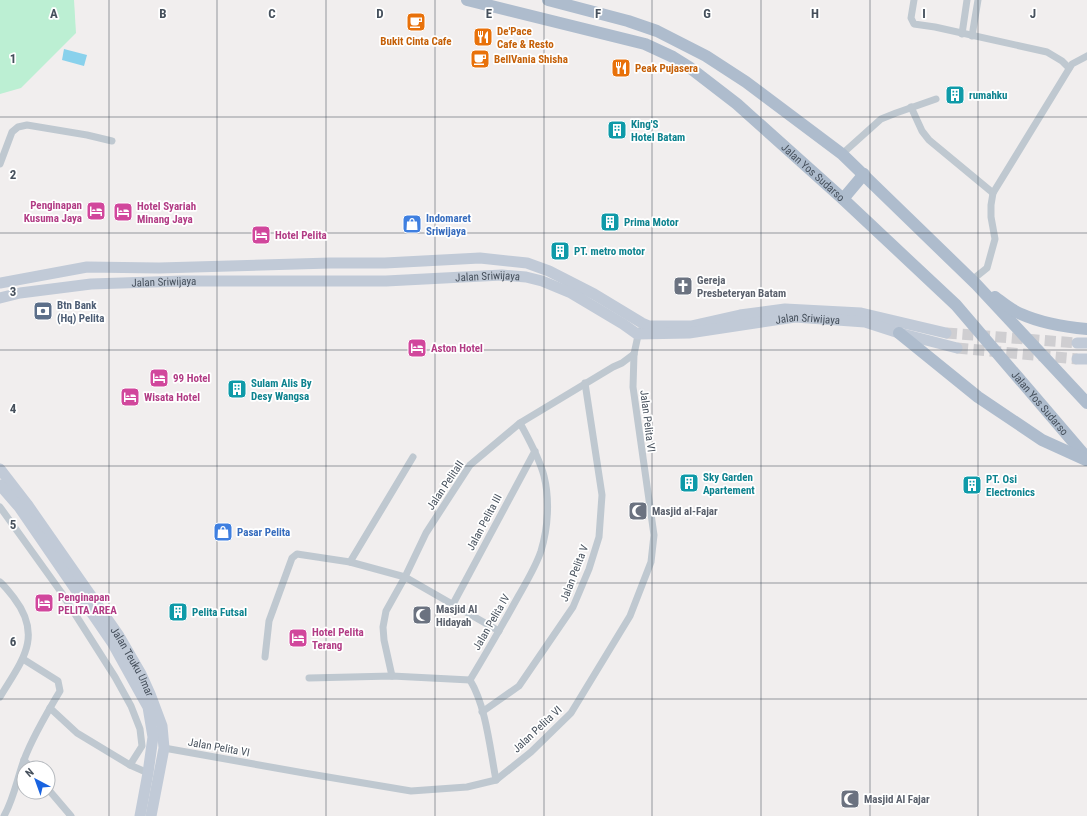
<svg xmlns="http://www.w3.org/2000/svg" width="1087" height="816" viewBox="0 0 1087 816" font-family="'Roboto Condensed',sans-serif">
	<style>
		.green { fill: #bcefd3 }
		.water { fill: #89d1ec }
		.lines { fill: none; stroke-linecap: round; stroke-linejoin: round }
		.secondary-tunnel { stroke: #cfced1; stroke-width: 11; stroke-dasharray: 11 5.5; stroke-linecap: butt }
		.minor { stroke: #bfc8d0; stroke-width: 7 }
		.secondary { stroke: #c1cad7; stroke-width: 11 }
		.primary { stroke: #aebccd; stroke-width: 12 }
		.grid { fill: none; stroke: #46505c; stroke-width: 1; stroke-opacity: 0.55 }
		.labels { text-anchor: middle; stroke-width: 3.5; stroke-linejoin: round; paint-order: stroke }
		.food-label { font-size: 11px; font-weight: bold; fill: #c56008; stroke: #fff; text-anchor: start }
		.culture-label { font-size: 11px; font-weight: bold; fill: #0d838f; stroke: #fff; text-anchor: start }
		.street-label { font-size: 11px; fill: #46505c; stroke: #fff }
		.hotel-label { font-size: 11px; font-weight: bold; fill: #b23c85; stroke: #fff; text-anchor: start }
		.shop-label { font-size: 11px; font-weight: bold; fill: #366cbe; stroke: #fff; text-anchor: start }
		.worship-label { font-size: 11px; font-weight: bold; fill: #5b616d; stroke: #fff; text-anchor: start }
		.service-label { font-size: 11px; font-weight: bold; fill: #4e5e75; stroke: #fff; text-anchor: start }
		.grid-label { font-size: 13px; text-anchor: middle; font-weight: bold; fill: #46505c; stroke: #fff; stroke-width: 3.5; stroke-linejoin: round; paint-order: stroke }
	</style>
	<rect width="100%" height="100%" fill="#f1eeee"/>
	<polygon class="green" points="0,0 74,0 76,33 21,88 0,94"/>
	<polygon class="water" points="64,49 87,55 84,66 62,60"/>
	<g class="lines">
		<g class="secondary-tunnel">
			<polyline points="946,333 1077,343"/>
			<polyline points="957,348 1077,359"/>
		</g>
		<g class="minor">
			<polyline points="914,0 911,18 914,24 935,27 1047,52 1062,61 1069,68"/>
			<polyline points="962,34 967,0"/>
			<polyline points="972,36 978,0"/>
			<polyline points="911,107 922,131 929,140 993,193"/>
			<polyline points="842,154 881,119 896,113 936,99"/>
			<polyline points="0,164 12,132 18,127 27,125 87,135 112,141"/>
			<polyline points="972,280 987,268 995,239 991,217 991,205 993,193 1072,64 1087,56"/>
			<polyline points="0,507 61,592 115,677 131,706 140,729 142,746 130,765"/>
			<polyline points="350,562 413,457"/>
			<path d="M0,582C5,586 10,593 14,598C44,637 21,662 0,697"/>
			<polyline points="453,604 535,451"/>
			<polyline points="265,657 269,621 292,558 297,554 350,562 405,577 499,631"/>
			<polyline points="392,676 384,640 383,627 386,611 405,577 426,533 470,465 520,423 613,367 622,363 634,354"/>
			<polyline points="309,678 392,676 470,680"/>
			<path d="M470,680C487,652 503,624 519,595C527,581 536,566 541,551C548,528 550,500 544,476C539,457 529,440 520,423"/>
			<path d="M470,680C486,706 490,749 496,780"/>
			<polyline points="50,708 77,733 130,765 148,773"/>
			<polyline points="482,712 519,686 573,607 589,569 599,537 602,495 585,383"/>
			<polyline points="164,748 304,773 411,791 467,787 496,780 531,752 571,713 630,616 651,562 654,535 633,387 634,354 639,331"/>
			<polyline points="24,760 31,768"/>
			<polyline points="48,789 71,816"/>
			<path d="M4,816C14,798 17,779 24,760C32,738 48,711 60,691L58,681L23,659"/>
		</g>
		<g class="secondary">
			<polyline points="0,283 87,267 159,268 330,263 385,263 480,258 527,263 549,271 594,294 642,323 649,326 691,326 740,315 785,309 861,313 946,333"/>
			<path id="s1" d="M0,298L20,293L91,284L183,281H386L502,275L526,277L542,281L571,293L623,324L637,334L689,333L795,317L865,322L899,333L957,348"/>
			<polyline points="1077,343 1087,343"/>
			<polyline points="1077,359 1087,359"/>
			<path id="s2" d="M0,469L27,504L119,636L141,674L150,694L162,726L164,748L151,816"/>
			<polyline points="0,485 19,507 113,644 148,707 153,737 148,773 140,816"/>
		</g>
		<g class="primary">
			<path id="s3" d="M467,0L645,44L673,57L689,67L737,104L843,199L956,305L1087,458"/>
			<polyline points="548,0 628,21 657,31 706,56 746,82 842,154 976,284 1087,403"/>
			<polyline points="843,199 864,174"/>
			<path d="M995,297C1003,303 1011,310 1021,314C1041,323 1065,327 1087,329"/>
			<polyline points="899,333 978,397 1042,440 1086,460"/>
		</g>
	</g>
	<path class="grid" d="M109,0V816M217,0V816M326,0V816M435,0V816M544,0V816M652,0V816M761,0V816M870,0V816M978,0V816M0,117H1087M0,233H1087M0,350H1087M0,466H1087M0,583H1087M0,699H1087"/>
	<defs>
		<g id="cafe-square" transform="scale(1)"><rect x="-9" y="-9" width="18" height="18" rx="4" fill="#e8710a" stroke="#fff"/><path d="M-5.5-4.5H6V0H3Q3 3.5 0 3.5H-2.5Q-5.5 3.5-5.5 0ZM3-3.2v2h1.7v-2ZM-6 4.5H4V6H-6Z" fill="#fff"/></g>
		<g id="restaurant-square" transform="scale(1)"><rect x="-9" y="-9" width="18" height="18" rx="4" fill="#e8710a" stroke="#fff"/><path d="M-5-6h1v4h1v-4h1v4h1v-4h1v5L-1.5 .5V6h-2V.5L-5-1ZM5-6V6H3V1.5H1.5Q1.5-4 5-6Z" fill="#fff"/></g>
		<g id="building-square" transform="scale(1)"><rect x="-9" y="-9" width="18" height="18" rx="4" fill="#0f9aa8" stroke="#fff"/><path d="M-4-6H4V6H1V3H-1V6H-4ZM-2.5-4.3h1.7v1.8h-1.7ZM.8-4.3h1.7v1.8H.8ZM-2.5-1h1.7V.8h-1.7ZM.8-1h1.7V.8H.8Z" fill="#fff"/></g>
		<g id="hotel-square" transform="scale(1)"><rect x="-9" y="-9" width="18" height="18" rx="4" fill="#d1479c" stroke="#fff"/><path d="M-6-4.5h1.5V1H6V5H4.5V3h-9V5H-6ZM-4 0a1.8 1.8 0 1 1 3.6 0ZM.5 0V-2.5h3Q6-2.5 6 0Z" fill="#fff"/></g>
		<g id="shop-square" transform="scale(1)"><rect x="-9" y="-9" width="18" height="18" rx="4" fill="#3f7fe0" stroke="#fff"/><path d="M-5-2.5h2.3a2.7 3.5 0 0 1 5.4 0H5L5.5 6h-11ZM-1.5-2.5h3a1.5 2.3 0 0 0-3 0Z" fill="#fff"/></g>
		<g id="church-square" transform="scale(1)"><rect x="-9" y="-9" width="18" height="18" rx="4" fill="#6b7280" stroke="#fff"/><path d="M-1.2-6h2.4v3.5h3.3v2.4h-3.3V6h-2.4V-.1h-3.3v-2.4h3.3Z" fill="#fff"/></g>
		<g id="bank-square" transform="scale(1)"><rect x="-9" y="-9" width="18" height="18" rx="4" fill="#5c6f8a" stroke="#fff"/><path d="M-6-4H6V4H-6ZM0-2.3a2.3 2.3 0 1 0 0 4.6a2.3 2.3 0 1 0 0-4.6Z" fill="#fff"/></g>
		<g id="mosque-square" transform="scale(1)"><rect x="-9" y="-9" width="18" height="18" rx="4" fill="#6b7280" stroke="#fff"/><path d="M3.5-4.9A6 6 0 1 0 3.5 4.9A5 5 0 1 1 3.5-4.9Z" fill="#fff"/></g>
	</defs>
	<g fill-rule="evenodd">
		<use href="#cafe-square" x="416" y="22"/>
		<use href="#restaurant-square" x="483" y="37"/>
		<use href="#cafe-square" x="480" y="59"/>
		<use href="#restaurant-square" x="621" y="68"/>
		<use href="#building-square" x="955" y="95"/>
		<use href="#building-square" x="617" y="130"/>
		<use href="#hotel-square" x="96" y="211"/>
		<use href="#hotel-square" x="123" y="212"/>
		<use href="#building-square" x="610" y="222"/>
		<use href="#shop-square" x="412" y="224"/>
		<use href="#hotel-square" x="261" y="235"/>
		<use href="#building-square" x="560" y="251"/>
		<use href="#church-square" x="683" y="286"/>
		<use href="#bank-square" x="43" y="311"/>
		<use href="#hotel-square" x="417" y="348"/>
		<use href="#hotel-square" x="159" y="378"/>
		<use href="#building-square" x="237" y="389"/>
		<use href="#hotel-square" x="130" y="397"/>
		<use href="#building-square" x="689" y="483"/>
		<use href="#building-square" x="972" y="485"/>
		<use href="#mosque-square" x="638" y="511"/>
		<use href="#shop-square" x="223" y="532"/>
		<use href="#hotel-square" x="44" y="603"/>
		<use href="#building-square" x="178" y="612"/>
		<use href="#mosque-square" x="422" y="615"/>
		<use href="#hotel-square" x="298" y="638"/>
		<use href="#mosque-square" x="850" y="799"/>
	</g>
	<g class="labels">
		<g class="food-label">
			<text x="497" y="35">De'Pace<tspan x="497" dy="13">Cafe &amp; Resto</tspan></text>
			<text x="416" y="45" text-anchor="middle">Bukit Cinta Cafe</text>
			<text x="494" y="63">BellVania Shisha</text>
			<text x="635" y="72">Peak Pujasera</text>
		</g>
		<g class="culture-label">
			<text x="969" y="99">rumahku</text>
			<text x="631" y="128">King'S<tspan x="631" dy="13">Hotel Batam</tspan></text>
			<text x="624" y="226">Prima Motor</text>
			<text x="574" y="255">PT. metro motor</text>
			<text x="251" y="387">Sulam Alis By<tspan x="251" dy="13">Desy Wangsa</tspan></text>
			<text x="703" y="481">Sky Garden<tspan x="703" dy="13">Apartement</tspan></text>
			<text x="986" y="483">PT. Osi<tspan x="986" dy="13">Electronics</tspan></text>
			<text x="192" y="616">Pelita Futsal</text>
		</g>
		<g class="street-label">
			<text dy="4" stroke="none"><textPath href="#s3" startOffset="396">Jalan Yos Sudarso</textPath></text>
			<text dy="4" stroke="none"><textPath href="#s1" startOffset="489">Jalan Sriwijaya</textPath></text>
			<text dy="4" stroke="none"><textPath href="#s1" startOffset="165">Jalan Sriwijaya</textPath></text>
			<text dy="4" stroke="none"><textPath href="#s1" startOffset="825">Jalan Sriwijaya</textPath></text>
			<text dy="4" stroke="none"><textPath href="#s3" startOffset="720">Jalan Yos Sudarso</textPath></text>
			<text transform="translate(648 421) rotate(83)" y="4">Jalan Pelita VI</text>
			<text transform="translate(445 485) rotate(-56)" y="4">Jalan PelitaII</text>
			<text transform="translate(484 522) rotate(-62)" y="4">Jalan Pelita III</text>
			<text transform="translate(574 573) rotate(-69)" y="4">Jalan Pelita V</text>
			<text transform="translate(491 622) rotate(-60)" y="4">Jalan Pelita IV</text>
			<text dy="4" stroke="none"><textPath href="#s2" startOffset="234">Jalan Teuku Umar</textPath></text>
			<text transform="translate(537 729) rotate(-43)" y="4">Jalan Pelita VI</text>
			<text transform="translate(219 747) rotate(10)" y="4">Jalan Pelita VI</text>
		</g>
		<g class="hotel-label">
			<text x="82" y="209" text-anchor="end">Penginapan<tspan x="82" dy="13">Kusuma Jaya</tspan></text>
			<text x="137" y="210">Hotel Syariah<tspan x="137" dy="13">Minang Jaya</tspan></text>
			<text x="275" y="239">Hotel Pelita</text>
			<text x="431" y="352">Aston Hotel</text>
			<text x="173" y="382">99 Hotel</text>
			<text x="144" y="401">Wisata Hotel</text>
			<text x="58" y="601">Penginapan<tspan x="58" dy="13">PELITA AREA</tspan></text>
			<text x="312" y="636">Hotel Pelita<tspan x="312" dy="13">Terang</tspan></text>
		</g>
		<g class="shop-label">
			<text x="426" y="222">Indomaret<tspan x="426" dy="13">Sriwijaya</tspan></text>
			<text x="237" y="536">Pasar Pelita</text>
		</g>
		<g class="worship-label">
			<text x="697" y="284">Gereja<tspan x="697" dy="13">Presbeteryan Batam</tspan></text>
			<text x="652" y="515">Masjid al-Fajar</text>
			<text x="436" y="613">Masjid Al<tspan x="436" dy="13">Hidayah</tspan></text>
			<text x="864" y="803">Masjid Al Fajar</text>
		</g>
		<g class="service-label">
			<text x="57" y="309">Btn Bank<tspan x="57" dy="13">(Hq) Pelita</tspan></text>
		</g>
	</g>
	<g class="grid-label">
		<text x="54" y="18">A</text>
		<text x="163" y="18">B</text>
		<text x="272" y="18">C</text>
		<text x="380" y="18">D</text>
		<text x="489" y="18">E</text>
		<text x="598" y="18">F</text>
		<text x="707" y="18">G</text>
		<text x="815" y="18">H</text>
		<text x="924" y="18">I</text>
		<text x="1033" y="18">J</text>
		<text x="13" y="63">1</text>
		<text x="13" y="179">2</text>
		<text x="13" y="296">3</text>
		<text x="13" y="413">4</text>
		<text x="13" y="529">5</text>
		<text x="13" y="646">6</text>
	</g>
	<g transform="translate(36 780) rotate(319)"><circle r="19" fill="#ffffff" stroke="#b5b9be"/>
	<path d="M0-3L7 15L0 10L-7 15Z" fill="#1963e0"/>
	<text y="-6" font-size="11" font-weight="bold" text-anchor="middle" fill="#46505c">N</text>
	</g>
</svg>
